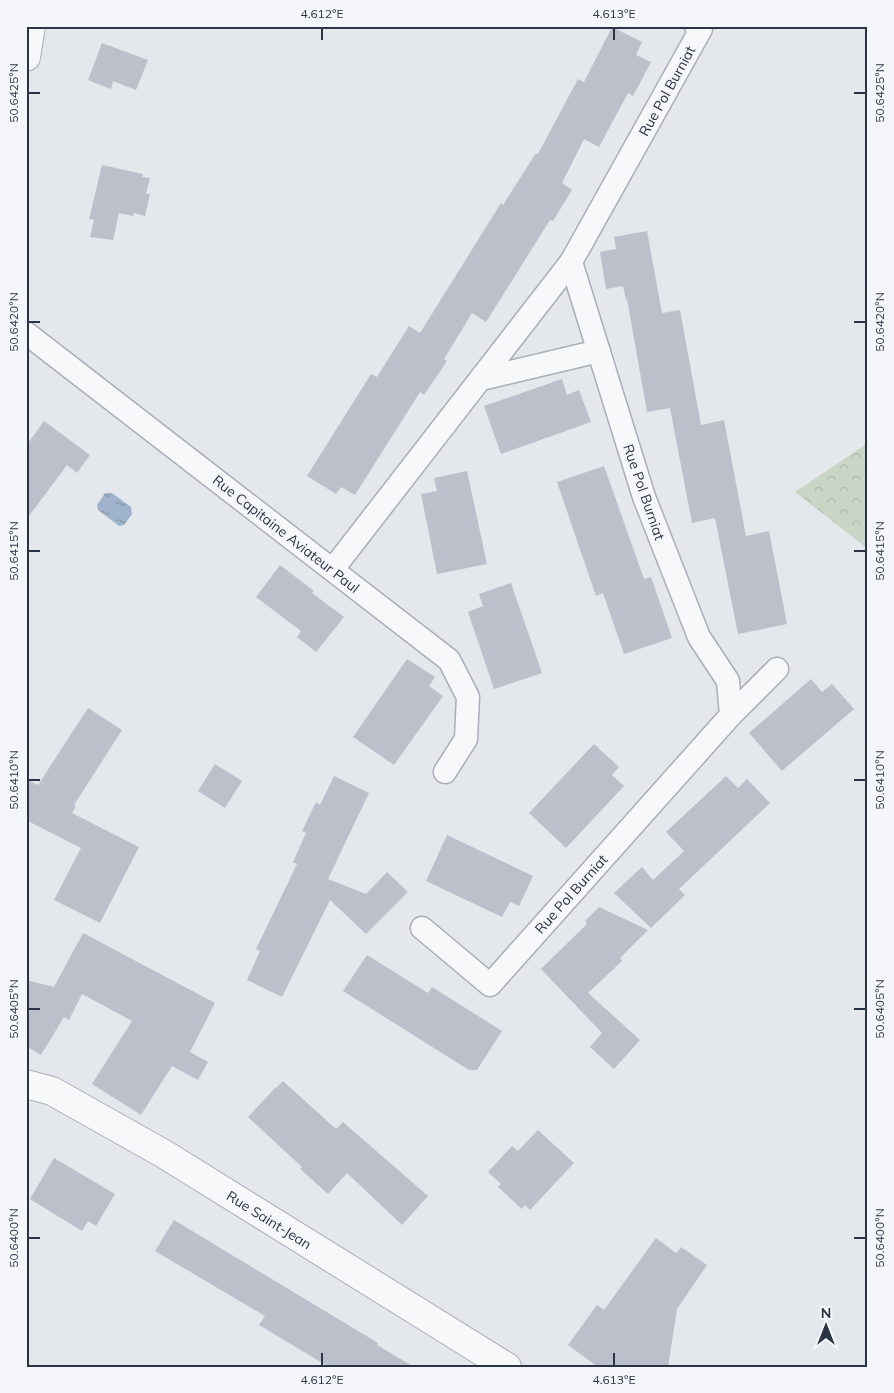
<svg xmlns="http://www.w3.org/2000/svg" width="894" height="1393" viewBox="0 0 894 1393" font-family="Mulish,sans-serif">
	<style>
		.forest { fill: url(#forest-crowns) }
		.water { fill: url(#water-ripples) }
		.building { fill: #bbc0ca }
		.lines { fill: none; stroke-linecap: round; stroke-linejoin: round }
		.minor-casing { stroke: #a9aeb7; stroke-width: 25 }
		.tertiary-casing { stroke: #a9aeb7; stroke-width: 30 }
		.minor { stroke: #f7f8fa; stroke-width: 22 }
		.tertiary { stroke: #f7f8fa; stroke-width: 28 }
		.ticks { fill: none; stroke: #2b3445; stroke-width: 2 }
		.labels { text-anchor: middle; stroke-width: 4; stroke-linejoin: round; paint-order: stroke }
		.street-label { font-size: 14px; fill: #2b3445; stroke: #f4f6f9 }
		.neatline { fill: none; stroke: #2b3445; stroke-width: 2 }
		.ticks-label { font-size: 12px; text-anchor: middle; fill: #2b3445 }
	</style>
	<defs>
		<pattern id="forest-crowns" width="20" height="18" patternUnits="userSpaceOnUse" patternTransform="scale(1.25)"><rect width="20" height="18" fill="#c9d6c5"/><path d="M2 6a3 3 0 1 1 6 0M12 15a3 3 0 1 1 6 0" fill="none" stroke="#adb8ab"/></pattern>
		<pattern id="water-ripples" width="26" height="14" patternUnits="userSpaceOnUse" patternTransform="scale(1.25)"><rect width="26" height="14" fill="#9fb4cc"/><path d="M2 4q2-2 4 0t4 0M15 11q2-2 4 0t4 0" fill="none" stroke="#8293a7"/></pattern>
	</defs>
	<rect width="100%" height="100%" fill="#e4e7ec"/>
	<polygon class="forest" points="868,443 868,549 795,492"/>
	<polygon class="water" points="105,493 112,493 131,507 132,514 124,525 119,526 98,510 97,505"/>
	<g class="building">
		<polygon points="612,27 642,42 636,55 651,62 633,96 628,93 599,147 584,139 562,183 572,190 553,221 550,220 486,322 472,313 444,359 447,361 424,395 420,392 355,495 341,487 336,494 307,476 371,374 377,377 409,326 420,333 501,203 503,205 536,153 538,154 578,79 584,82"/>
		<polygon points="102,43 148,60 136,90 113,81 111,89 88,80"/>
		<polygon points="102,165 143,174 142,177 150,178 146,194 150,194 145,216 134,213 133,216 119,213 113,240 90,237 94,220 89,219"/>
		<polygon points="647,231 662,313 680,310 701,425 724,420 746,536 769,531 787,624 738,634 715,518 692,523 670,408 647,412 627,299 626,300 623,286 606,289 600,252 616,249 614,237"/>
		<polygon points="562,379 567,395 579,390 591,422 501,454 484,406"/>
		<polygon points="44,421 90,455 77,473 67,465 26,520 26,446"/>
		<polygon points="604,466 644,579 651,577 672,638 624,654 603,593 596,596 557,482"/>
		<polygon points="467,471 487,564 437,574 421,494 437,491 434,478"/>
		<polygon points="280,565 314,591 312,593 344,617 316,652 297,637 301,631 256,597"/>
		<polygon points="511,583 542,673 494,689 468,612 483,606 479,594"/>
		<polygon points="407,659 435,677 429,686 443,696 394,765 353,737"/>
		<polygon points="811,679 822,692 832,684 854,709 782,771 749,733"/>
		<polygon points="88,708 122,730 74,805 76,806 72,813 139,847 100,923 54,900 81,848 26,820 26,779 38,785"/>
		<polygon points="594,744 619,767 612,775 624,786 566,848 529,813"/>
		<polygon points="215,764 242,781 225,808 198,791"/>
		<polygon points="334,776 369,793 328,879 366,894 387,872 408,892 366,934 330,900 282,997 247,980 260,951 256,949 297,864 293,862 306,833 302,831 316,802 320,805"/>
		<polygon points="726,776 738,788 747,779 770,803 679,889 685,895 651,928 614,893 642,867 653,880 684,851 666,832"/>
		<polygon points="447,835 533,876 519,906 510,902 502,917 426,881"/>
		<polygon points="599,907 648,930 620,958 622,961 588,993 640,1040 614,1069 590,1047 602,1033 541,969 587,924 585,921"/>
		<polygon points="83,933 215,1003 190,1052 208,1062 198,1080 172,1066 141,1115 92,1084 132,1021 82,994 69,1020 64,1017 41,1055 26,1046 26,980 54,987"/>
		<polygon points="367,955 428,993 432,987 502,1031 477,1070 469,1070 343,991"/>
		<polygon points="283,1081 336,1129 343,1122 428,1196 402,1225 347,1173 328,1194 300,1169 302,1167 248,1117 276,1087 276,1088"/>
		<polygon points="538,1130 574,1163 530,1210 525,1205 522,1209 498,1187 501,1184 488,1172 512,1146 518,1151"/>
		<polygon points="54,1158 115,1194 96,1226 88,1221 82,1231 30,1199"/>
		<polygon points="174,1220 378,1343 377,1345 414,1367 329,1367 259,1325 265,1316 155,1251"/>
		<polygon points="656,1238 676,1253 681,1247 707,1265 677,1309 668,1367 598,1367 568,1345 597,1305 604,1310"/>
	</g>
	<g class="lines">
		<g class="minor-casing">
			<g id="minor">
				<polyline points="26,333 449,660 468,697 466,739 445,772"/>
				<polyline points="481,379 599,351"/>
				<polyline points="333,569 571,262 701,29 696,26"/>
				<polyline points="731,715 777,669"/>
				<polyline points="422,928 490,985 731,715 728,681 699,637 644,497 571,262"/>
			</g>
		</g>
		<g class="tertiary-casing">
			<g id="tertiary">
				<polyline points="26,57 31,26"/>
				<polyline points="26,1084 52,1091 164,1154 507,1367"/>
			</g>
		</g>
		<use href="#minor" class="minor"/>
		<use href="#tertiary" class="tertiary"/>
	</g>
	<path class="ticks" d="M322,28V40M614,28V40M28,93H40M854,93H866M28,322H40M854,322H866M28,551H40M854,551H866M28,780H40M854,780H866M28,1009H40M854,1009H866M28,1238H40M854,1238H866M322,1353V1366M614,1353V1366"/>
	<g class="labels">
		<g class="street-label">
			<text transform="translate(667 91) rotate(-61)" y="5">Rue Pol Burniat</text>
			<text transform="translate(644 492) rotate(71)" y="5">Rue Pol Burniat</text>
			<text transform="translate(286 534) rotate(38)" y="5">Rue Capitaine Aviateur Paul</text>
			<text transform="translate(571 894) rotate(-48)" y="5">Rue Pol Burniat</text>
			<text transform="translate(269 1220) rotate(32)" y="5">Rue Saint-Jean</text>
		</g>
	</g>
	<rect width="894" height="1393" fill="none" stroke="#f4f6f9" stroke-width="55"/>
	<g transform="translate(826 1326)" stroke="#f4f6f9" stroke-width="4" paint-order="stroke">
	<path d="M0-4L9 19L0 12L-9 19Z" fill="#2b3445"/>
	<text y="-8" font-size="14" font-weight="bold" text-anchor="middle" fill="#2b3445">N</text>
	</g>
	<rect x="28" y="28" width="838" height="1338" class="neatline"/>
	<g class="ticks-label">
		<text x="322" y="18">4.612°E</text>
		<text x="614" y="18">4.613°E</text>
		<text transform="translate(14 93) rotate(-90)" y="4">50.6425°N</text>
		<text transform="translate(880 93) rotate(-90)" y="4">50.6425°N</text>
		<text transform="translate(14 322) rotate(-90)" y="4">50.6420°N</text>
		<text transform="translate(880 322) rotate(-90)" y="4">50.6420°N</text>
		<text transform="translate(14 551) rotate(-90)" y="4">50.6415°N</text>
		<text transform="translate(880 551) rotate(-90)" y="4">50.6415°N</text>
		<text transform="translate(14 780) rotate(-90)" y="4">50.6410°N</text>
		<text transform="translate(880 780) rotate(-90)" y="4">50.6410°N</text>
		<text transform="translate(14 1009) rotate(-90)" y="4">50.6405°N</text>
		<text transform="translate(880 1009) rotate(-90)" y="4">50.6405°N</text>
		<text transform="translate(14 1238) rotate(-90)" y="4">50.6400°N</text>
		<text transform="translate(880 1238) rotate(-90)" y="4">50.6400°N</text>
		<text x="322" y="1384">4.612°E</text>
		<text x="614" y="1384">4.613°E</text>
	</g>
</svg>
